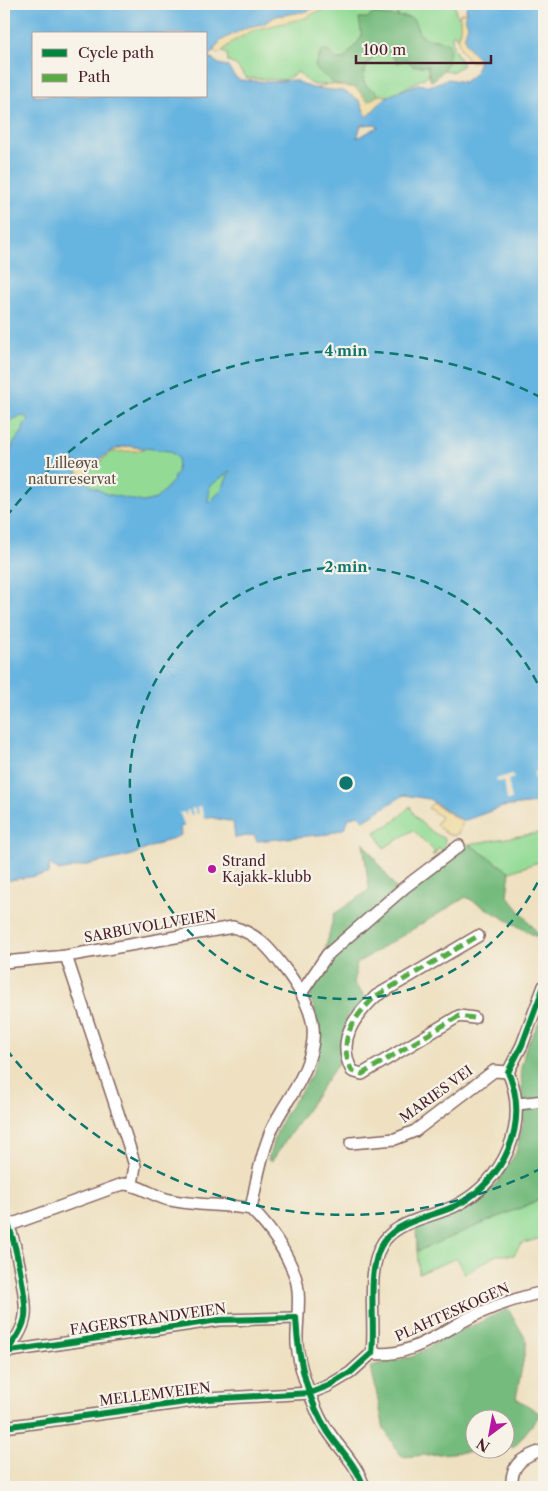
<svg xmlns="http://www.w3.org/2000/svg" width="548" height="1491" viewBox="0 0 548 1491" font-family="'Libre Caslon Text',serif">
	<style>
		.green { fill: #93db95; stroke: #6e7d60 }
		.forest { fill: #76bb7e; stroke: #606d54 }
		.sand { fill: #eeda9e; stroke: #9c7c64 }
		.water { fill: #66b4e0; stroke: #586a86; fill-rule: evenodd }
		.pier { fill: #eee0c0 }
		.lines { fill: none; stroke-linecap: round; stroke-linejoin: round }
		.minor-casing { stroke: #83635f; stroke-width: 14 }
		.minor { stroke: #fff; stroke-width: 11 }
		.quiet { stroke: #57aa44; stroke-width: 5; stroke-dasharray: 10 5; stroke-linecap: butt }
		.cycleway-casing { stroke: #f7f3e8; stroke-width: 9 }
		.cycleway { stroke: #00873e; stroke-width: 6 }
		.ring { fill: none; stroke: #0f766e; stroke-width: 2.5; stroke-dasharray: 9 6 }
		.poi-dot { fill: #b5179e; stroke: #f7f3e8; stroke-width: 2 }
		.labels { text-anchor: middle; stroke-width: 4.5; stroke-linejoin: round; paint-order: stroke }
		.park-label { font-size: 14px; fill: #5c4e46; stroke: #f7f3e8 }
		.poi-label { font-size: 14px; fill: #4a1f2b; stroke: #f7f3e8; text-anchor: start }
		.street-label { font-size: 14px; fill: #4a1f2b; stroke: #f7f3e8 }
		.centre { fill: #0f766e; stroke: #f7f3e8; stroke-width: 2.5 }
		.ring-label { font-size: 15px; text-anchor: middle; font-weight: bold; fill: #0f766e; stroke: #f7f3e8; stroke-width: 4.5; stroke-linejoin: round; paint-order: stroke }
	</style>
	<rect width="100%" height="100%" fill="#f7f3e8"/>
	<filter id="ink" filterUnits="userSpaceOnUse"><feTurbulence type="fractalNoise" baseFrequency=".02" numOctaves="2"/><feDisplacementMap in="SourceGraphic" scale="10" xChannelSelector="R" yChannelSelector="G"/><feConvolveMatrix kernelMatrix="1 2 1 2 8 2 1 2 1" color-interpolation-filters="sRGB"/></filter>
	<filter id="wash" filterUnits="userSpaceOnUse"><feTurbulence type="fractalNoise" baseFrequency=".0096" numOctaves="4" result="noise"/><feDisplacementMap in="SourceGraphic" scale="20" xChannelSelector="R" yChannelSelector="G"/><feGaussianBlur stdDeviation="1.12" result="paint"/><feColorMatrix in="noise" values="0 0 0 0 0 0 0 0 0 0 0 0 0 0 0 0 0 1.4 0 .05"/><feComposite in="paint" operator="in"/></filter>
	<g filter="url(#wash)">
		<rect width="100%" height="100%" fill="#eee0c0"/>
		<g class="green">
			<path d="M343,4H398L397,16L406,4H455L456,14L460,18L461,27L457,38L454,33L452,36L453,47L463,65L452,72L443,70L448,60L440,40L426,39L418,33L413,19C401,14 388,19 375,13L367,19L360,18L362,37L344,59L337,60L328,50L321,51L315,65L335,84C311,84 315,90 298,72L285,80L246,78L236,65L228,62L227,54L222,52L232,42L253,30L305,18L316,12Z"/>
			<polygon points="380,49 390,53 398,63 406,59 417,66 428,66 428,76 390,96 379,95 368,88 363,80 365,68"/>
			<polygon points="4,369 261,474 193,532 4,542"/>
			<path d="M410,806C416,822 431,832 445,839L444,845L449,849L443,852L439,847L434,856L432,854L435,852L413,830L384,848L375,832L395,821Z"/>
			<polygon points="544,832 544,860 510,872 469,844"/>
			<polygon points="544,1198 544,1237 521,1244 514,1255 496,1255 465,1274 457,1258 419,1273 417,1251"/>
		</g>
		<g class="forest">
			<path d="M375,13C388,19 401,14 413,19C417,24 417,30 420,34C427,42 439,39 448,43C454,57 443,73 432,81L430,80L428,66H413L406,59L398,63L390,53L380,49C372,57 354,79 369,88C374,91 376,90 379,95L368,102L356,88L335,84L316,69L315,65L324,49L337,60L344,59L362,37L359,18H367Z"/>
			<path d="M363,842L404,900L469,844L510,872L507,895L544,941L466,897L357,963L354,983L368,1001L347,1016L339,1062L272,1161L268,1160C272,1146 276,1133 282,1120C289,1106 300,1094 308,1081C324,1054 320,1024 310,996L321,967L334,914L369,890Z"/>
			<polygon points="541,1019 544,1021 544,1198 417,1251 416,1227 460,1211 496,1184 516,1153 523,1124 521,1068 526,1047"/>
			<polygon points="508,1309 527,1341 516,1398 541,1414 514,1447 506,1448 506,1418 476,1418 476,1448 501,1449 402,1457 384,1429 371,1366 412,1357 439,1341"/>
		</g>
		<g class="sand">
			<polygon points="321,4 343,4 316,12 305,18 253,30 232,42 219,54 213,52 220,41 247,27 267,22 276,16 308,11"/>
			<path d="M466,12C465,17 469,23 468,28C462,47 468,45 479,60L471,62C448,39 465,37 459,14Z"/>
			<polygon points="328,84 356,88 368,102 379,95 390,96 367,117 359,100 347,93 314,89"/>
			<polygon points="128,446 147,448 137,451 112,452 87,472 94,479 85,480 63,458 80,466 87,467 97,462 108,451"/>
			<polygon points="433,803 456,818 464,819 458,834 456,833 455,836 447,834 436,825 441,817 428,808"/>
		</g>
		<path class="water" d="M4,4H321L308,11L276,16L263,24L247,27L220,41L209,57L219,64L227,66L235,77L240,80L269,82L294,80L312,88L344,91L359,100L367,117L386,97L408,88L418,84L429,86L448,79L464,82L475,73L479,60C469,47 460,43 468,26L465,17L467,4H544V802L502,807L463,821L429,799L404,795L364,820L358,815L349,818L345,828L328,834L257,841L254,835L235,838L233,822L209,817L180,827L181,835L129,856L59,871L50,864L48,874L4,881V460L8,461L13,444L23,431L24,424L29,421L27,417L20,416L4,424ZM34,34H206V96H34ZM376,124L378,127L357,138L361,125ZM128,446L169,451L178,458L177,473L173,478L174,480L156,499L143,502L107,494L91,486L66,459L87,467C104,460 106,449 128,446ZM230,471L221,491L208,503L210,486Z"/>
		<g class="pier">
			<polygon points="544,771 544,797 542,797 541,780 535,780 534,772"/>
			<polygon points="512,774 514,778 508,780 512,800 507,800 504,781 497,782 496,779"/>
			<polygon points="201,806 205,821 185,828 180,813 184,812 187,816 186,811 189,810 191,815 193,814 191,809 194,808 197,814 199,813 197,807"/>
		</g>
	</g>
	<g filter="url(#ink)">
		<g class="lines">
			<g class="minor-casing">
				<g id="minor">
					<polyline points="66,956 128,1143 135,1166 132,1184"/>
					<path d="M4,962L66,956L233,927C258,934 270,949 285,969C319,1014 323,1041 294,1091C286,1104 277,1117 271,1131C261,1156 256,1183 251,1209"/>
					<polyline points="302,992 327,955 405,887 459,846"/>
					<path d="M474,1018L459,1016L362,1074L352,1071C336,1040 354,1017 376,996L478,936"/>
					<polyline points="518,1104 544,1101"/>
					<polyline points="351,1143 395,1139 415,1131 494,1071 508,1072"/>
					<path d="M4,1218C14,1229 27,1299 25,1316C23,1331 13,1343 5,1354"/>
					<path d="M10,1225L123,1184C139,1184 154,1197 170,1200C196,1206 225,1204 251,1209C269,1227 286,1251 295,1276C302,1296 296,1322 297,1344C299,1368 309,1394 319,1416C331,1442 356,1460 364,1487"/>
					<polyline points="4,1352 219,1320 296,1318"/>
					<path d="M372,1353C409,1359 442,1331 475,1315C497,1305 520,1297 544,1292"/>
					<path d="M4,1427L208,1399L310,1393L328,1386L350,1373L372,1353C376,1320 365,1268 384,1241C400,1220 432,1217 455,1206C504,1182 531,1123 508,1072L522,1045L544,986"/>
					<path d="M512,1487C510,1463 524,1457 544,1450"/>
				</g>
			</g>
			<use href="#minor" class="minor"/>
			<path class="quiet" d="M474,1018L459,1016L362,1074L352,1071C336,1040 354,1017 376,996L478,936"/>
			<g class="cycleway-casing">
				<g id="cycleway">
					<path d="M4,1218C14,1229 27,1300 25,1317C23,1329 14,1341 7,1351"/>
					<path d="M4,1352L219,1320L296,1318C298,1358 306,1398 328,1432C340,1450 357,1466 364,1487"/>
					<path d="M4,1427L208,1399L310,1393L328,1386L350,1373L372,1353C376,1320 365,1268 384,1241C400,1220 432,1217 455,1206C504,1182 531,1123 508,1072L522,1045L544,986"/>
				</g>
			</g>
			<use href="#cycleway" class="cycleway"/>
		</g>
	</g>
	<g class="ring">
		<path d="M544 869A216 216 0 1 1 544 697"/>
		<path d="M542 1168A432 432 0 0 1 6 1049M6 517A432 432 0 0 1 542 398"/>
	</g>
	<circle class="poi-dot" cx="212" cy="869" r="5"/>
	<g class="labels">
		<g class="park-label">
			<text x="72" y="468">Lilleøya<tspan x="72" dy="16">naturreservat</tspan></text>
		</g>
		<g class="poi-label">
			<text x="222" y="866">Strand<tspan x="222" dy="16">Kajakk-klubb</tspan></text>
		</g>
		<g class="street-label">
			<text transform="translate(150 926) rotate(-10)" y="5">SARBUVOLLVEIEN</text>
			<text transform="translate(436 1094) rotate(-36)" y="5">MARIES VEI</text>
			<text transform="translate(452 1312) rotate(-24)" y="5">PLAHTESKOGEN</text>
			<text transform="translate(148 1319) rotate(-8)" y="5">FAGERSTRANDVEIEN</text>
			<text transform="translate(155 1394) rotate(-7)" y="5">MELLEMVEIEN</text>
		</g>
	</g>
	<circle cx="346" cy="783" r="8" class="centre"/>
	<g class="ring-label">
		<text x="346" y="356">4 min</text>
		<text x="346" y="572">2 min</text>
	</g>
	<rect width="548" height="1491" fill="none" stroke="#f7f3e8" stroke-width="20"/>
	<rect x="32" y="32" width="175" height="65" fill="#f7f3e8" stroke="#b29e9c"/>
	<rect x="42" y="49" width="25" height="8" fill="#00873e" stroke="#b29e9c"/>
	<text x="78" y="58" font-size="15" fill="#4a1f2b">Cycle path</text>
	<rect x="42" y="74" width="25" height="8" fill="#57aa44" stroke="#b29e9c"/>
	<text x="78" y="82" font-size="15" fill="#4a1f2b">Path</text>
	<g transform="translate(490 1434) rotate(212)"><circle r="24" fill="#f7f3e8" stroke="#b29e9c"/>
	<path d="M0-4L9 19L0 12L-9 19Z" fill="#b5179e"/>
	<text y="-8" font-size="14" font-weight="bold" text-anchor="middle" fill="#4a1f2b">N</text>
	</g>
	<path d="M356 55v8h135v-8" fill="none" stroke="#4a1f2b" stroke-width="2.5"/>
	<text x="363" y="55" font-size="15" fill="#4a1f2b" stroke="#f7f3e8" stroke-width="4" paint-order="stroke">100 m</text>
</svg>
